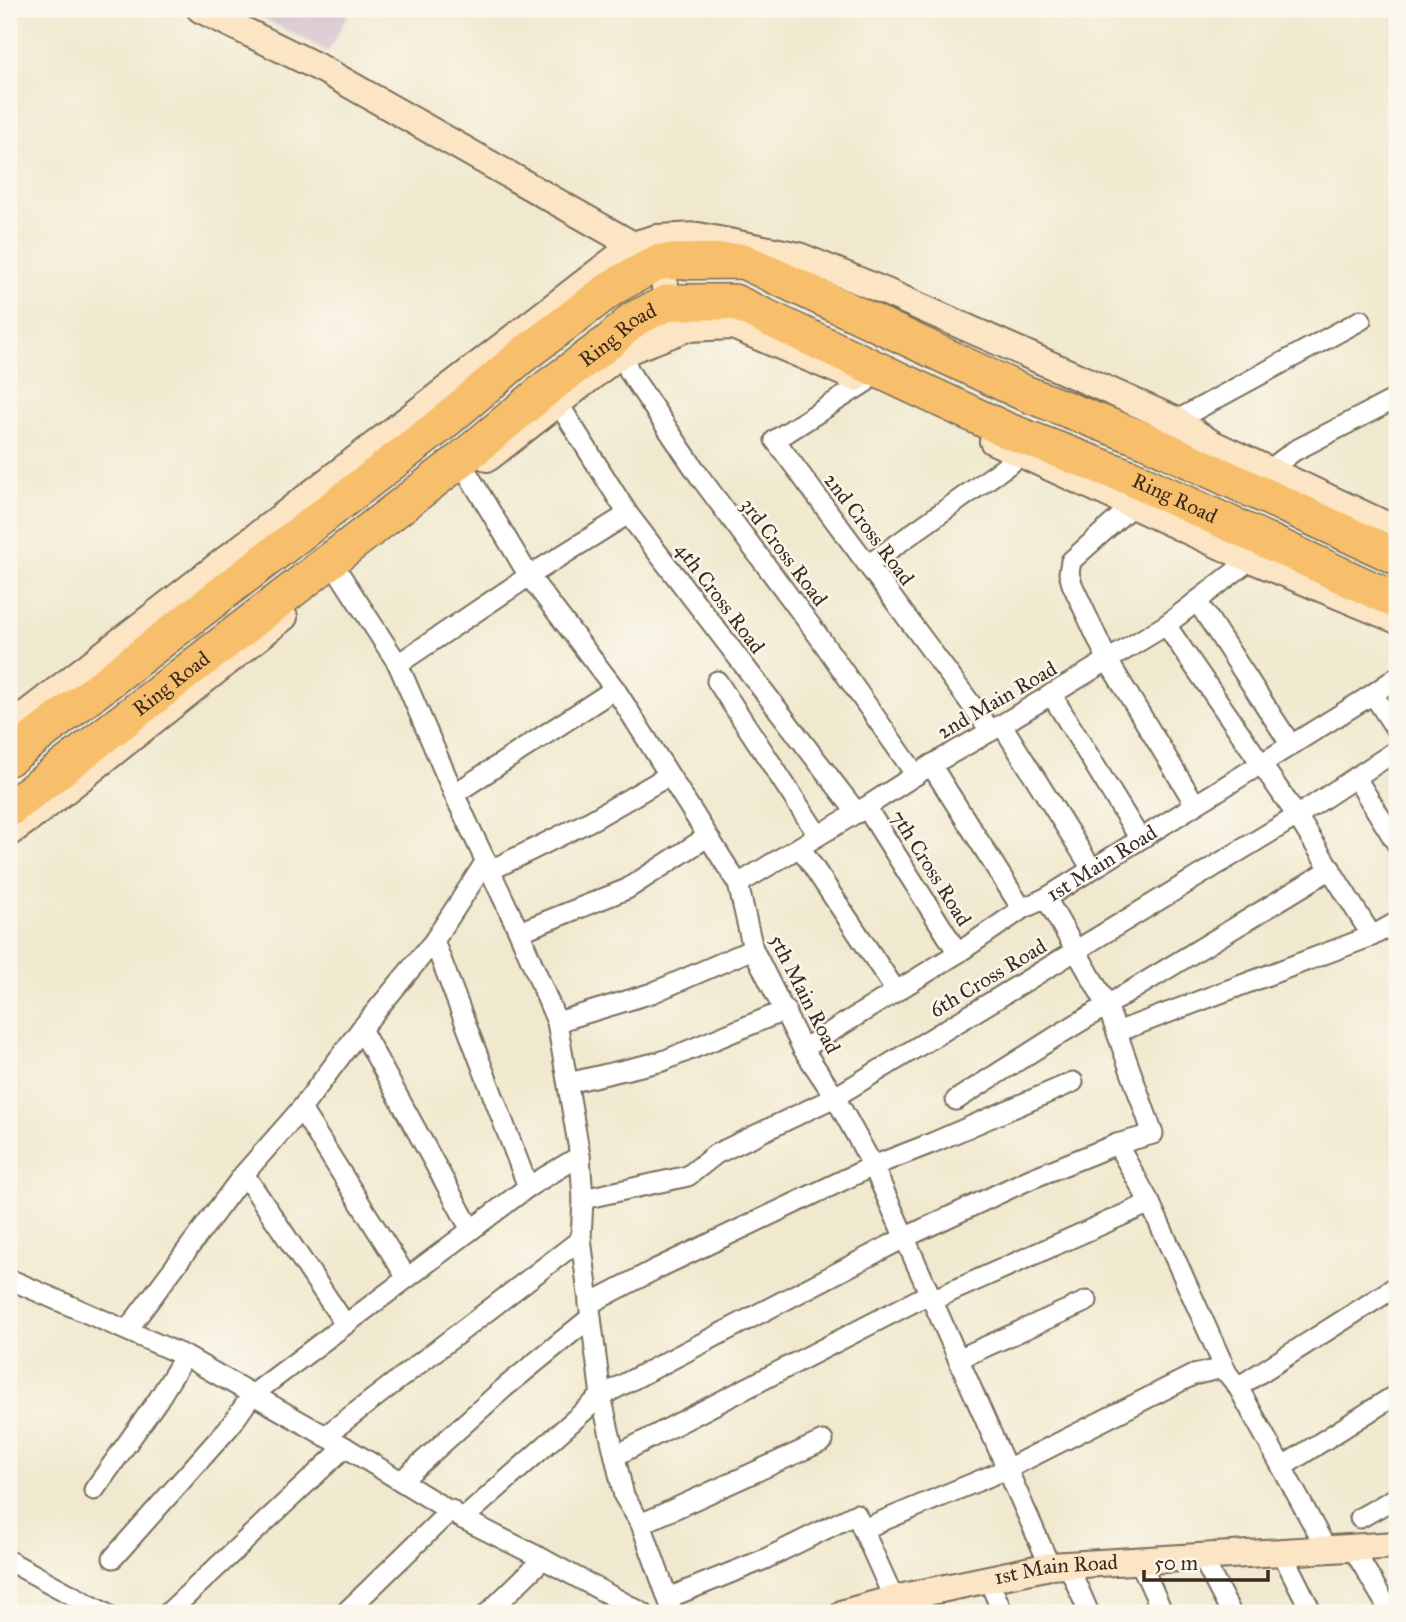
<svg xmlns="http://www.w3.org/2000/svg" width="1406" height="1622" viewBox="0 0 1406 1622" font-family="'IM FELL Great Primer',serif">
	<style>
		.industrial { fill: #d1bdcc }
		.lines { fill: none; stroke-linecap: round; stroke-linejoin: round }
		.street-casing { stroke: #7a6d5c; stroke-width: 23 }
		.secondary-casing { stroke: #7a6d5c; stroke-width: 30 }
		.highway-casing { stroke: #7a6d5c; stroke-width: 38 }
		.street { stroke: #fff; stroke-width: 19 }
		.secondary { stroke: #fce5c4; stroke-width: 26 }
		.highway { stroke: #f7bf6c; stroke-width: 35 }
		.labels { text-anchor: middle; stroke-width: 5; stroke-linejoin: round; paint-order: stroke }
		.street-label { font-size: 21px; fill: #3b2a1e; stroke: #fbf7ec }
	</style>
	<rect width="100%" height="100%" fill="#fbf7ec"/>
	<filter id="ink" filterUnits="userSpaceOnUse"><feTurbulence type="fractalNoise" baseFrequency=".0143" numOctaves="2"/><feDisplacementMap in="SourceGraphic" scale="14" xChannelSelector="R" yChannelSelector="G"/><feConvolveMatrix kernelMatrix="1 2 1 2 8 2 1 2 1" color-interpolation-filters="sRGB"/></filter>
	<filter id="wash" filterUnits="userSpaceOnUse"><feTurbulence type="fractalNoise" baseFrequency=".00686" numOctaves="4" result="noise"/><feDisplacementMap in="SourceGraphic" scale="28" xChannelSelector="R" yChannelSelector="G"/><feGaussianBlur stdDeviation="1.57" result="paint"/><feColorMatrix in="noise" values="0 0 0 0 0 0 0 0 0 0 0 0 0 0 0 0 0 1.4 0 .05"/><feComposite in="paint" operator="in"/></filter>
	<g filter="url(#wash)">
		<rect width="100%" height="100%" fill="#f0e9cf"/>
		<polygon class="industrial" points="246,9 351,9 328,52"/>
	</g>
	<g filter="url(#ink)">
		<g class="lines">
			<g class="street-casing">
				<g id="street">
					<polyline points="622,353 630,373 700,477 817,634 916,775"/>
					<polyline points="866,382 775,440 991,731"/>
					<polyline points="558,403 628,514 857,813"/>
					<polyline points="1166,426 1361,320"/>
					<polyline points="1269,470 1294,451 1397,398"/>
					<polyline points="468,474 529,576 615,689 738,884 753,949 803,1049 835,1097 873,1166 1050,1566"/>
					<polyline points="1133,505 1071,561 1069,573 1072,584 1108,661 1195,804"/>
					<polyline points="868,565 1022,455"/>
					<polyline points="339,573 398,664 454,794 519,932 557,1022 580,1156 583,1199 581,1239 601,1396 624,1496 641,1524 673,1613"/>
					<polyline points="1197,601 1291,745"/>
					<polyline points="1166,625 1297,816 1372,936"/>
					<polyline points="398,664 529,576 628,514"/>
					<polyline points="717,681 818,835"/>
					<polyline points="1051,694 1140,839"/>
					<polyline points="1373,694 1397,731"/>
					<polyline points="1002,725 1092,869"/>
					<polyline points="931,765 1022,909"/>
					<polyline points="1356,778 1397,844"/>
					<polyline points="454,794 615,689"/>
					<polyline points="866,807 958,953"/>
					<polyline points="800,847 896,991"/>
					<polyline points="491,870 592,820 668,776"/>
					<polyline points="738,884 866,807 931,765 991,731 1166,625 1259,553"/>
					<polyline points="519,932 627,889 707,837"/>
					<polyline points="434,941 528,1187"/>
					<polyline points="557,1022 652,993 753,949"/>
					<polyline points="361,1029 471,1230"/>
					<polyline points="1117,1032 1372,936 1397,922"/>
					<path id="s1" d="M803,1049L958,953L1022,909L1046,898L1373,694L1397,677"/>
					<polyline points="568,1083 663,1061 786,1010"/>
					<polyline points="956,1100 1055,1037 1331,869"/>
					<polyline points="301,1109 407,1278"/>
					<polyline points="1117,1144 1150,1203 1227,1373"/>
					<polyline points="244,1174 345,1324"/>
					<polyline points="583,1199 688,1176 716,1154 835,1097 1297,816 1397,750"/>
					<polyline points="9,1279 185,1356 345,1447 463,1519 543,1559 643,1613"/>
					<polyline points="932,1300 1150,1203"/>
					<polyline points="589,1304 656,1269 873,1166 932,1143 1073,1082"/>
					<polyline points="128,1329 244,1174 301,1109 361,1029 434,941 486,861"/>
					<polyline points="958,1359 1087,1301"/>
					<polyline points="1238,1387 1397,1286"/>
					<polyline points="325,1436 581,1239"/>
					<polyline points="615,1456 929,1294"/>
					<polyline points="1282,1467 1397,1394"/>
					<polyline points="401,1481 504,1388 591,1317"/>
					<polyline points="94,1490 158,1400 185,1356"/>
					<polyline points="1360,1518 1397,1497"/>
					<polyline points="463,1519 601,1396 904,1238 1030,1179 1117,1144 1153,1134 1107,1005 1046,898"/>
					<polyline points="641,1524 823,1441"/>
					<polyline points="863,1529 1007,1469 1193,1375 1219,1369 1227,1373 1238,1387 1326,1548"/>
					<polyline points="1352,1547 1391,1613"/>
					<polyline points="1281,1551 1312,1613"/>
					<polyline points="1202,1557 1231,1613"/>
					<polyline points="113,1558 231,1425 252,1395 528,1187 580,1156"/>
					<polyline points="9,1561 105,1613"/>
					<polyline points="1140,1562 1163,1613"/>
					<polyline points="1069,1567 1089,1613"/>
					<polyline points="988,1579 1003,1613"/>
					<polyline points="918,1594 924,1613"/>
					<polyline points="668,1598 765,1559 856,1514 894,1599"/>
					<polyline points="168,1613 345,1447"/>
					<polyline points="345,1613 451,1510"/>
					<polyline points="488,1613 543,1559"/>
				</g>
			</g>
			<g class="secondary-casing">
				<g id="secondary">
					<polyline points="200,9 324,70 633,245 659,262 669,302"/>
					<polyline points="993,441 1234,552 1397,620"/>
					<polyline points="488,458 622,353 687,328 733,326 856,378"/>
					<polyline points="9,727 633,245 657,238 698,236 799,256 884,291 1175,420 1211,443 1397,530"/>
					<polyline points="9,833 41,810 284,617"/>
					<path id="s2" d="M844,1613L894,1599L1050,1566L1397,1545"/>
				</g>
			</g>
			<g class="highway-casing">
				<g id="highway">
					<polyline points="9,758 438,427 523,355 613,287 659,262 743,261 1022,392 1145,440 1397,557"/>
					<path id="s3" d="M9,809L463,458L548,387L610,341L634,319L669,302H734L1006,430L1129,477L1397,601"/>
				</g>
			</g>
			<use href="#street" class="street"/>
			<use href="#secondary" class="secondary"/>
			<use href="#highway" class="highway"/>
		</g>
	</g>
	<g class="labels">
		<g class="street-label">
			<text dy="7" stroke="none"><textPath href="#s3" startOffset="772">Ring Road</textPath></text>
			<text dy="7" stroke="none"><textPath href="#s3" startOffset="1381">Ring Road</textPath></text>
			<text transform="translate(869 529) rotate(53)" y="7">2nd Cross Road</text>
			<text transform="translate(784 552) rotate(53)" y="7">3rd Cross Road</text>
			<text transform="translate(720 598) rotate(53)" y="7">4th Cross Road</text>
			<text dy="7" stroke="none"><textPath href="#s3" startOffset="205">Ring Road</textPath></text>
			<text transform="translate(997 700) rotate(-30)" y="7">2nd Main Road</text>
			<text dy="7" stroke="none"><textPath href="#s1" startOffset="352">1st Main Road</textPath></text>
			<text transform="translate(931 868) rotate(58)" y="7">7th Cross Road</text>
			<text transform="translate(988 978) rotate(-31)" y="7">6th Cross Road</text>
			<text transform="translate(805 994) rotate(63)" y="7">5th Main Road</text>
			<text dy="7" stroke="none"><textPath href="#s2" startOffset="217">1st Main Road</textPath></text>
		</g>
	</g>
	<rect width="1406" height="1622" fill="none" stroke="#fbf7ec" stroke-width="35"/>
	<path d="M1144 1570v10h124v-10" fill="none" stroke="#3b2a1e" stroke-width="3.5"/>
	<text x="1154" y="1570" font-size="21" fill="#3b2a1e" stroke="#fbf7ec" stroke-width="5" paint-order="stroke">50 m</text>
</svg>
